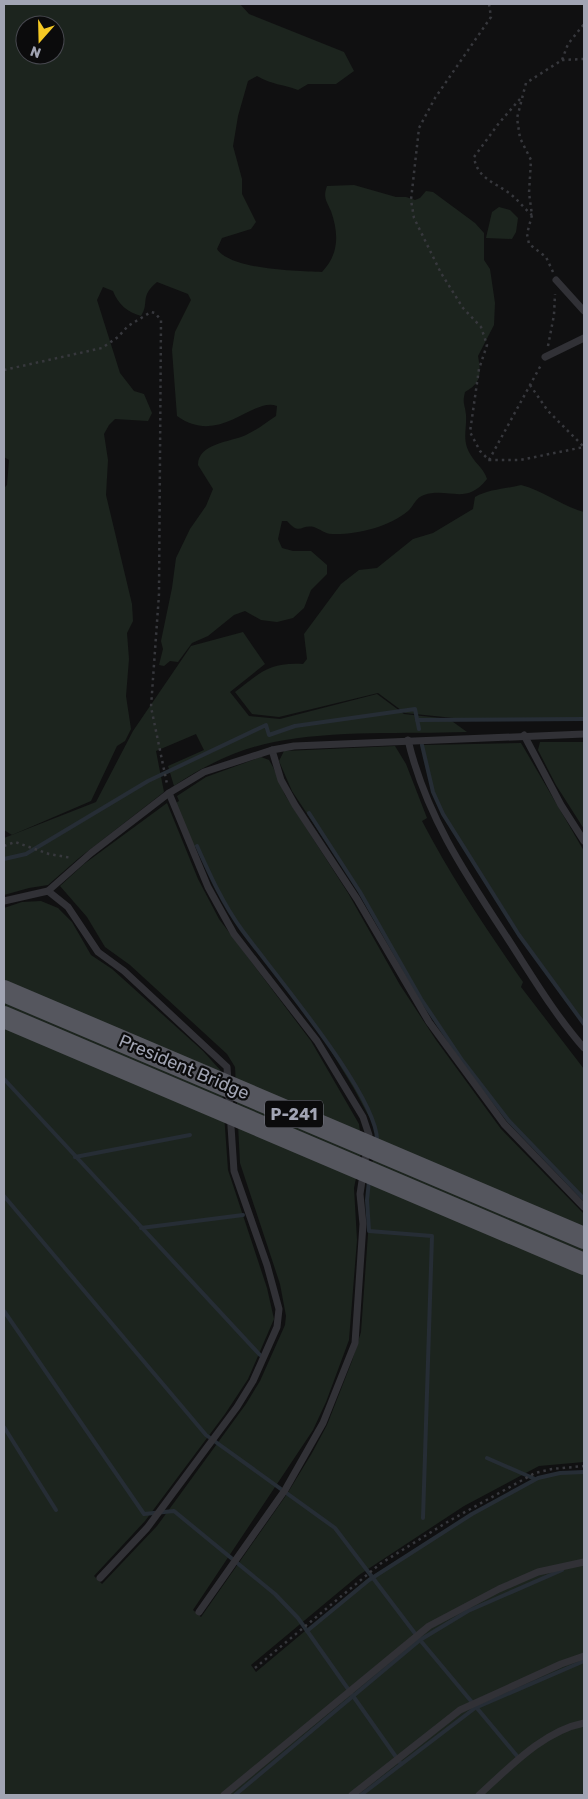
<svg xmlns="http://www.w3.org/2000/svg" width="588" height="1799" viewBox="0 0 588 1799" font-family="Rubik,sans-serif">
	<style>
		.green { fill: #1c241e; fill-rule: evenodd }
		.lines { fill: none; stroke-linecap: round; stroke-linejoin: round }
		.stream { stroke: #262d35; stroke-width: 4 }
		.path { stroke: #37383d; stroke-width: 2.5; stroke-dasharray: 2.5 4; stroke-linecap: butt }
		.service { stroke: #313136; stroke-width: 7 }
		.trunk-bridge { stroke: #55565e; stroke-width: 22 }
		.labels { text-anchor: middle; stroke-width: 4.5; stroke-linejoin: round; paint-order: stroke }
		.shield { fill: #0b0b0c; stroke: #747681; stroke-width: 1 }
		.shield-label { font-size: 16px; font-weight: bold; fill: #a1a4b3 }
		.street-label { font-size: 18px; fill: #a1a4b3; stroke: #0b0b0c }
	</style>
	<rect width="100%" height="100%" fill="#101011"/>
	<g class="green">
		<path d="M4,4H240L249,14L344,52L354,71L336,84H308L298,90C282,84 273,85 257,76L248,81L238,116L233,146L242,179V194L256,222L251,229L222,238L217,249C231,270 297,271 322,272C339,254 339,234 331,211C326,200 323,197 327,186L354,185L396,197H406L415,200L420,198L426,191L433,192L475,223L484,233V260L490,269L495,303L494,325L478,356C481,373 482,383 465,392C462,404 465,404 466,415C467,431 461,441 472,457C477,465 484,469 487,479C466,506 449,487 424,495C415,498 414,506 408,511C389,527 356,535 332,534C325,534 320,529 314,527C301,524 300,536 287,521H282L278,539L282,548L293,551H311L327,565V574L311,590L304,608L293,618L277,622L261,620L245,611L234,615L208,636L192,643L178,662L170,661L164,666L159,665L163,649L161,641L172,588L176,558L190,529L206,506L213,489L198,465C198,443 231,442 246,435C257,430 267,422 276,416L277,406C253,396 220,447 177,416L172,350L175,332L191,300L188,294L157,282C139,297 150,302 141,316C127,312 118,304 113,291L103,287L97,300L120,373L134,391L144,394L152,413L148,421L115,419L109,425L104,434L108,460L106,495L132,604L133,621L127,633L129,659L126,696L131,729L125,741L117,746L91,801L12,835L4,830V488L7,485L9,460L4,457ZM25,25H55V55H25Z"/>
		<polygon points="499,207 510,210 518,218 516,232 512,239 486,238 492,212"/>
		<path d="M521,485C544,491 562,506 584,512V721L473,720L405,713L378,693L279,717L252,714L235,692C260,673 269,662 303,664L307,659L304,634L341,584L359,570L377,568L413,539L433,533L473,509L475,497C489,489 506,489 521,485Z"/>
		<path d="M243,632L265,664L230,692L249,716L280,719L377,694L404,714L449,719L467,732C407,734 333,730 274,742C238,749 203,766 174,786L168,766L204,750L196,734L156,751L164,792L79,858L48,885L29,888L4,895V838L96,802L133,731L191,646Z"/>
		<polygon points="540,742 584,742 584,829 556,785 538,750"/>
		<polygon points="521,743 584,851 584,1022 521,935 444,814 433,792 423,745"/>
		<path d="M395,746L406,764L427,818L422,821C451,877 487,930 523,982L521,987L584,1069V1200L508,1122L444,1035L404,971L359,892L292,791L279,761L284,751Z"/>
		<polygon points="261,757 269,760 273,767 285,795 348,893 400,985 436,1040 501,1129 584,1214 584,1462 539,1466 464,1506 359,1575 251,1665 256,1672 366,1580 471,1513 537,1477 560,1472 584,1471 584,1793 580,1795 4,1795 4,908 22,902 41,901 58,908 72,922 91,955 112,969 203,1051 221,1071 228,1170 267,1288 274,1319 248,1379 225,1414 145,1521 94,1576 102,1584 157,1526 246,1404 260,1381 285,1325 286,1316 280,1284 240,1163 235,1067 227,1054 130,965 105,947 87,917 60,886 84,864 167,803 198,879 219,919 311,1041 359,1124 362,1148 354,1188 357,1240 349,1340 326,1402 313,1430 193,1610 201,1617 287,1494 312,1453 327,1425 352,1361 361,1332 369,1220 367,1189 377,1138 373,1124 353,1087 320,1033 240,929 217,892 197,846 194,847 176,803 179,801 177,796 206,777"/>
	</g>
	<g class="lines">
		<g class="stream">
			<polyline points="417,720 584,719"/>
			<polyline points="422,745 433,792 443,814 519,935 584,1024"/>
			<polyline points="309,813 360,892 421,999 462,1060 509,1121 584,1199"/>
			<path d="M197,846C210,875 223,904 242,930C271,970 380,1098 377,1142"/>
			<polyline points="4,859 26,854 148,781 266,725 269,735 295,726 415,709 419,729"/>
			<polyline points="4,1079 260,1355"/>
			<polyline points="75,1157 190,1135"/>
			<polyline points="369,1181 367,1200 369,1231 432,1236 423,1518"/>
			<polyline points="4,1196 206,1435 335,1528 420,1640 517,1756"/>
			<polyline points="141,1228 243,1215"/>
			<polyline points="4,1311 144,1514 174,1511 275,1594 298,1618 401,1764"/>
			<polyline points="4,1427 56,1510"/>
			<polyline points="487,1458 535,1479"/>
			<polyline points="307,1631 369,1580 472,1514 538,1478 560,1473 584,1472"/>
			<polyline points="235,1795 420,1640 468,1611 562,1570"/>
			<polyline points="361,1795 475,1708 584,1661"/>
		</g>
		<g class="path">
			<polyline points="489,4 491,17 435,98 419,128 411,200 414,218 441,273 463,308 481,327 487,345 479,369 470,432 480,451 489,460 520,460 584,447"/>
			<polyline points="562,60 584,59"/>
			<path d="M520,99L499,123L474,157C477,178 494,182 509,193C517,199 524,208 532,215"/>
			<polyline points="553,272 546,257 529,244 527,234 532,215 529,193 531,160 520,138 517,118 526,83 562,60 568,44 584,24"/>
			<polyline points="548,346 554,315 555,294"/>
			<polyline points="4,370 102,348 118,337 128,326 151,312 155,313 161,320 159,594 151,707 167,784"/>
			<polyline points="530,385 548,411 583,446"/>
			<polyline points="489,460 541,365"/>
			<polyline points="4,846 15,842 49,854 72,858"/>
			<polyline points="255,1668 380,1564 449,1521 535,1473 552,1469 584,1466"/>
		</g>
		<g class="service">
			<polyline points="556,280 584,311"/>
			<polyline points="545,357 584,338"/>
			<polyline points="524,735 561,805 584,841"/>
			<path d="M408,740C426,816 466,875 508,939C532,976 555,1015 584,1048"/>
			<polyline points="272,750 281,780 295,805 357,899 429,1022 504,1124 584,1207"/>
			<polyline points="169,793 208,887 234,934 317,1041 363,1117 369,1135 360,1194 363,1224 355,1343 323,1423 285,1490 199,1612"/>
			<polyline points="48,891 68,907 98,952 124,971 227,1067 234,1171 267,1265 279,1309 277,1327 253,1381 237,1407 147,1528 100,1578"/>
			<polyline points="4,901 48,891 91,853 169,793 204,772 272,750 294,746 584,734"/>
			<polyline points="224,1795 429,1626 499,1589 538,1572 584,1562"/>
			<polyline points="352,1795 460,1710 561,1664 584,1656"/>
			<path d="M479,1795C509,1768 543,1731 584,1723"/>
		</g>
		<g class="trunk-bridge">
			<polyline points="4,991 584,1238"/>
			<polyline points="4,1017 584,1264"/>
		</g>
	</g>
	<g class="labels">
		<rect class="shield" x="265" y="1100.5" width="58" height="27" rx="4"/>
		<g class="shield-label">
			<text x="294" y="1120">Р-241</text>
		</g>
		<g class="street-label">
			<text transform="translate(184 1067) rotate(23)" y="6">President Bridge</text>
		</g>
	</g>
	<rect width="588" height="1799" fill="none" stroke="#a1a4b3" stroke-width="10"/>
	<g transform="translate(40 40) rotate(200)"><circle r="24" fill="#0b0b0c" stroke="#47484f"/>
	<path d="M0-4L9 19L0 12L-9 19Z" fill="#f5c924"/>
	<text y="-8" font-size="14" font-weight="bold" text-anchor="middle" fill="#a1a4b3">N</text>
	</g>
</svg>
